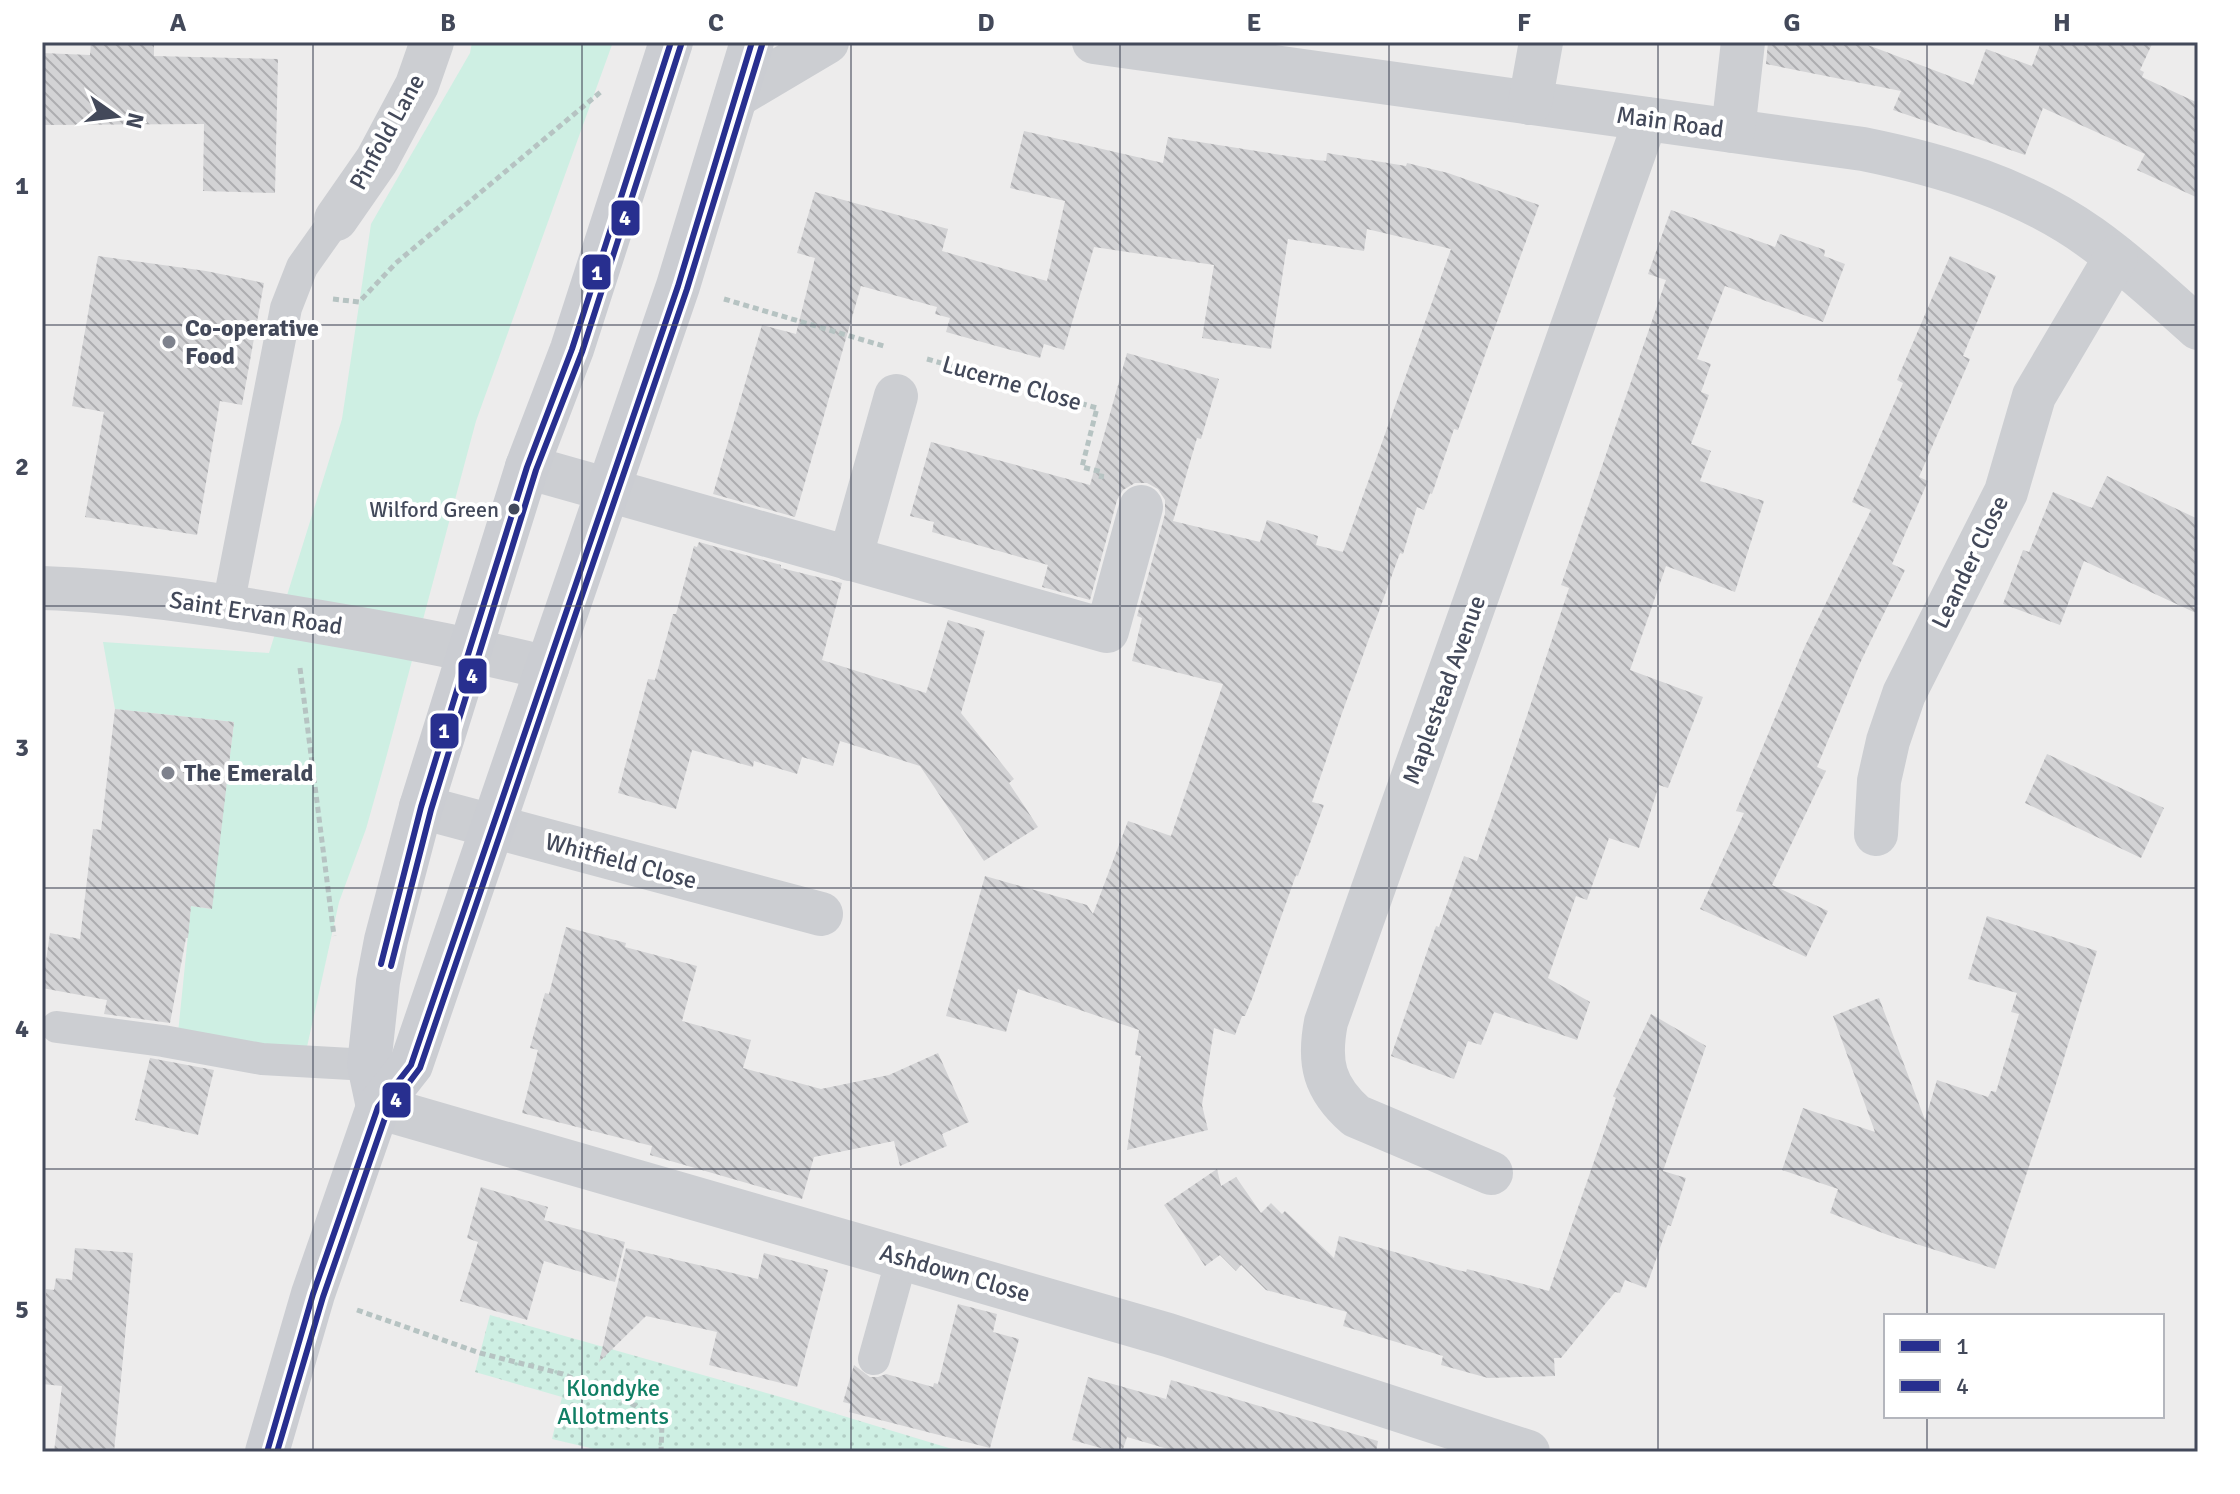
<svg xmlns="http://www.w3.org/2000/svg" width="2240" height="1494" viewBox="0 0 2240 1494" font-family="Signika,sans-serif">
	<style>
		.grass { fill: url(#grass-dots) }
		.park { fill: #ceefe3 }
		.building { fill: url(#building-back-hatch) }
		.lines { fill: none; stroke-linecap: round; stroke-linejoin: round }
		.path { stroke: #b6c3c2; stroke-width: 5; stroke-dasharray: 6 4; stroke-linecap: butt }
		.service { stroke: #ccced2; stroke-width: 32 }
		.minor { stroke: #ccced2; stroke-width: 44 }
		.secondary { stroke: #cbcdd2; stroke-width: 44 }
		.bus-1-casing { stroke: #fff; stroke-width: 12 }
		.bus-2-casing { stroke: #fff; stroke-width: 12 }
		.bus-1 { stroke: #282f8f; stroke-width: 6 }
		.bus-2 { stroke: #282f8f; stroke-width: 6 }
		.grid { fill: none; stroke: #43495a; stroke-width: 2; stroke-opacity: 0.55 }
		.poi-dot { fill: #7e828d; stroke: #fff; stroke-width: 3 }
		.bus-dot { fill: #43495a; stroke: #fff; stroke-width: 3 }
		.labels { text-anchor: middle; stroke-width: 8; stroke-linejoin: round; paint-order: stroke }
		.bus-label { font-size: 22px; fill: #43495a; stroke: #fff; text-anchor: end }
		.street-label { font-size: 24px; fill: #43495a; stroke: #fff }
		.poi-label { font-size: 24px; font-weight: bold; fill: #43495a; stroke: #fff; text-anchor: start }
		.park-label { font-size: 24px; fill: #107e64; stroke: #fff }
		.line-badge { stroke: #fff; stroke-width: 3 }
		.badge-label { font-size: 22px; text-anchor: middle; font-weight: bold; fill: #fff }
		.neatline { fill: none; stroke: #43495a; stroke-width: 3 }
		.grid-label { font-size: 26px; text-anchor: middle; font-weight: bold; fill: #43495a }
	</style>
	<defs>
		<pattern id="grass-dots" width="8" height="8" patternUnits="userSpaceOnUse" patternTransform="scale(2)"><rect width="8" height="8" fill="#ceefe3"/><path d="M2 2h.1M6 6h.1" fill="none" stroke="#b2cec5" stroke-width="1.8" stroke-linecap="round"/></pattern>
		<pattern id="building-back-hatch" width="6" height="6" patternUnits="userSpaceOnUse" patternTransform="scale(2)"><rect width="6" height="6" fill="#d3d3d5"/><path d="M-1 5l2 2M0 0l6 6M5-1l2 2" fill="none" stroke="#adadb0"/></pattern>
	</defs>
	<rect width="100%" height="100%" fill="#edecec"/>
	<polygon class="grass" points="490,1315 784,1398 962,1452 607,1452 552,1439 562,1397 475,1372"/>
	<polygon class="park" points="472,42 613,42 476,421 386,758 366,829 339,902 303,1065 177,1043 191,906 211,909 234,722 115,709 103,642 269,653 342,419 371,224 470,53"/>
	<g class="building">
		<polygon points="91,42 154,42 154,56 278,59 275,193 203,191 204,124 42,125 42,53 90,55"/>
		<polygon points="1768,42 1860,42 1973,85 1986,49 2032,66 2041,42 2153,42 2140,70 2144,72 2142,77 2198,103 2198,198 2137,170 2145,154 2043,108 2025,155 1893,110 1901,91 1766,64"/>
		<polygon points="1024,131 1163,163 1168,137 1307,159 1326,161 1327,153 1406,166 1407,163 1448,173 1539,205 1458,430 1454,429 1432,494 1430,493 1424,510 1417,507 1403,554 1400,553 1341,716 1312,802 1324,805 1298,876 1296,875 1252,999 1245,1016 1242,1016 1235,1035 1214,1028 1202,1105 1208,1130 1127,1150 1141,1056 1135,1055 1139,1030 1018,989 1006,1032 946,1016 985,876 1087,905 1093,914 1128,821 1171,836 1223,684 1132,661 1142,618 1137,616 1165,514 1165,500 1158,489 1147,483 1135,483 1123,490 1117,500 1090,600 1042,587 1048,565 932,532 934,522 910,516 931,442 1090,485 1127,353 1219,379 1201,439 1197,438 1173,521 1260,542 1267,520 1318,536 1316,545 1343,552 1451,249 1367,229 1364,251 1288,239 1271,349 1202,338 1214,265 1094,247 1064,350 1044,344 1040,358 946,332 950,318 935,314 937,307 861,286 795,517 713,494 762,325 796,334 815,258 797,253 815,192 948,229 942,251 1047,281 1065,201 1010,188"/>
		<polygon points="1671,210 1775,247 1780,234 1825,250 1824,256 1845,264 1823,322 1725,286 1697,359 1711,364 1701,392 1709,395 1691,444 1711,451 1700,481 1764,501 1735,592 1666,566 1630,670 1703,697 1668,788 1659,785 1639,848 1609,838 1587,900 1576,896 1548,978 1590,1002 1577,1040 1494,1012 1481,1045 1468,1041 1454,1079 1391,1056 1436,926 1439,927 1464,856 1477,861 1512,761 1569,588 1561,585 1568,565 1666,280 1648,274"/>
		<polygon points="98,256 206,271 264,283 242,405 220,401 197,535 85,517 104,412 72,406"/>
		<polygon points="1950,256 1996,276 1963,356 1970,359 1919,477 1928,481 1892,564 1905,570 1861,661 1817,767 1826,771 1772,885 1828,911 1806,957 1700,909 1744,813 1736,811 1805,646 1871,510 1852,502 1903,383 1897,380"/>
		<polygon points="2107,476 2198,519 2198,614 2084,561 2060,625 2003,604 2023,550 2029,552 2053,492 2092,508"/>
		<polygon points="699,542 781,565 781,568 842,583 822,660 926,693 948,620 985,631 961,713 1014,779 1009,783 1038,827 984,861 920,766 840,741 833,766 802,757 797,774 754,761 753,767 692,750 676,809 618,793 648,679 655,680 673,614 676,614 694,546 697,547"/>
		<polygon points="115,709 234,722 212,909 191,906 188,938 186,938 170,1023 104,1014 107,1000 42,988 50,933 80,939 93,829 101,830"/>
		<polygon points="2047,754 2164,808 2141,858 2025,803"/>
		<polygon points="1987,916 2097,951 2052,1097 1995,1269 1888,1235 1830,1213 1838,1189 1782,1170 1803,1108 1875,1132 1833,1016 1879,998 1925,1120 1937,1080 1988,1097 1991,1091 1996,1092 2019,1014 2011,1012 2017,993 1968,979"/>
		<polygon points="566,927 626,943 625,947 697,966 682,1021 751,1040 743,1068 821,1089 889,1075 938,1053 969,1122 942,1134 947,1146 900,1166 894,1141 814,1157 802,1199 650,1155 652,1146 522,1113 538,1050 530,1048 545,993 549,994"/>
		<polygon points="1651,1014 1706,1046 1663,1171 1686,1178 1671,1226 1668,1225 1646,1288 1625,1280 1620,1293 1615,1292 1561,1358 1554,1358 1555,1376 1488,1378 1441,1365 1443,1356 1343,1326 1347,1312 1266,1290 1241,1265 1236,1271 1220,1255 1205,1266 1164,1205 1217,1169 1221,1186 1236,1177 1261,1213 1271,1203 1282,1214 1285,1211 1334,1258 1339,1236 1450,1268 1466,1272 1467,1269 1549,1291 1616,1098 1613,1096"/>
		<polygon points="150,1058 214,1070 198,1135 135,1120"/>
		<polygon points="481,1187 548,1207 544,1220 625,1242 615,1282 544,1261 527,1320 460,1301 478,1242 467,1238"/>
		<polygon points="75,1248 133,1253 114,1452 54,1452 62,1386 42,1384 46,1289 54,1290 56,1278 72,1280"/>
		<polygon points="626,1248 758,1279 764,1253 828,1270 797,1387 709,1365 717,1332 646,1316 599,1362"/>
		<polygon points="958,1304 997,1314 993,1332 1019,1339 990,1448 849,1412 851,1404 843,1402 854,1365 870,1377 878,1377 886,1374 933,1387 934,1383 938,1384"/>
		<polygon points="1088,1377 1166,1399 1171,1380 1378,1441 1376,1452 1178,1452 1127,1437 1122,1452 1115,1452 1072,1440"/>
	</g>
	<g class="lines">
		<g class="path">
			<polyline points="333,299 359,302 396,263 603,90"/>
			<polyline points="724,299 887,347"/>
			<polyline points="927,359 1097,408 1082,467 1102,472 1101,479"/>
			<polyline points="300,668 334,936"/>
			<polyline points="357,1310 480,1353 563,1374 636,1406 662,1424 661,1452"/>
		</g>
		<g class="service">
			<polyline points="228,606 286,308 302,267 336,219"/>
			<polyline points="57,1027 163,1041 262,1059 369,1065"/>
			<polyline points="874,1359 902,1258"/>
		</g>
		<g class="minor">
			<path d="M1094,42L1863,149C1942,165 2023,189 2090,237C2128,264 2163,297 2198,328"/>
			<polyline points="736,96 827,42"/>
			<polyline points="1530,103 1541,42"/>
			<polyline points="1733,131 1743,42"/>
			<polyline points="336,219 377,160 417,85 432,42"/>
			<polyline points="527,467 1107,631 1141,507"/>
			<polyline points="850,559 896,396"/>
			<path d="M42,588C135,591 228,606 320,622C396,635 472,649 547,668"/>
			<polyline points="421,807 821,914"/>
			<polyline points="1876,834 1879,781 1888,741 1904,694 2006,492 2034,396 2116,257"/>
			<polyline points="378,1107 1168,1335 1528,1452"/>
			<path d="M1491,1173L1356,1116C1324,1088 1318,1063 1326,1022L1646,119"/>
		</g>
		<g class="secondary">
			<polyline points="378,1107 369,1065 378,982 386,940 421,807 527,467 572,349 671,42"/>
			<polyline points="267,1452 313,1294 378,1107 411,1065 678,286 752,42"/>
		</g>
		<g class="bus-1-casing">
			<g id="bus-1">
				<polyline points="381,964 421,807 470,648 527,467 572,349 671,42"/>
				<polyline points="267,1452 313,1294 378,1107 411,1065 678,286 752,42"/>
			</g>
		</g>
		<g class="bus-2-casing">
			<g id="bus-2">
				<polyline points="391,966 431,810 480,651 536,470 582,352 681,45"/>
				<polyline points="277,1452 323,1297 387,1112 420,1068 687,289 762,45"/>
			</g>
		</g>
		<use href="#bus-1" class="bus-1"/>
		<use href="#bus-2" class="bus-2"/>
	</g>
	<path class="grid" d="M313,42V1452M582,42V1452M851,42V1452M1120,42V1452M1389,42V1452M1658,42V1452M1927,42V1316M42,325H2198M42,606H2198M42,888H2198M42,1169H2198M1927,1416V1452"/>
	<g class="poi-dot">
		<circle cx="169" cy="342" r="8"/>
		<circle cx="168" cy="773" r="8"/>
	</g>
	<circle class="bus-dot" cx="514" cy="509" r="7"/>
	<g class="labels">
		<g class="bus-label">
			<text x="499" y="517">Wilford Green</text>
		</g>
		<g class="street-label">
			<text transform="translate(1670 122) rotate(8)" y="8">Main Road</text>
			<text transform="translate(387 132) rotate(-61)" y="8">Pinfold Lane</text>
			<text transform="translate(1012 383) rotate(16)" y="8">Lucerne Close</text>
			<text transform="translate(1970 562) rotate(-64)" y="8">Leander Close</text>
			<text transform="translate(256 613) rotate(9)" y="8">Saint Ervan Road</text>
			<text transform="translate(1444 690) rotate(-70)" y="8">Maplestead Avenue</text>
			<text transform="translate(621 861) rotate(15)" y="8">Whitfield Close</text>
			<text transform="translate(955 1273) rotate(16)" y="8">Ashdown Close</text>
		</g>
		<g class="poi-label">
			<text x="185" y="336">Co-operative<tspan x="185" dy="28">Food</tspan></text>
			<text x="184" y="781">The Emerald</text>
		</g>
		<g class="park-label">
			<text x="613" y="1396">Klondyke<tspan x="613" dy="28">Allotments</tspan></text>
		</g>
	</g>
	<g class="line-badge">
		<rect x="610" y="199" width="31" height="38" rx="8" fill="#282f8f"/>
		<rect x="581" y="253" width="31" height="38" rx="8" fill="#282f8f"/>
		<rect x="457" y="657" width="31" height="38" rx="8" fill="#282f8f"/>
		<rect x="429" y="712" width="31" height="38" rx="8" fill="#282f8f"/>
		<rect x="381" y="1081" width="31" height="38" rx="8" fill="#282f8f"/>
	</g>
	<g class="badge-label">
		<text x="625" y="225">4</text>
		<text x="597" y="280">1</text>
		<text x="472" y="683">4</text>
		<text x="444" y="738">1</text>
		<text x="396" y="1107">4</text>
	</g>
	<rect width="2240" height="1494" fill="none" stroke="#ffffff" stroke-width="88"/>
	<rect x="1884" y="1314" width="280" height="104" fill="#ffffff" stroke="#b4b6bd" stroke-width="2"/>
	<rect x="1900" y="1340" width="40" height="12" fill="#282f8f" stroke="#b4b6bd" stroke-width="2"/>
	<text x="1956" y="1354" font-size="24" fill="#43495a">1</text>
	<rect x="1900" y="1380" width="40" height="12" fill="#282f8f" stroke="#b4b6bd" stroke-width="2"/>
	<text x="1956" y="1394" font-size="24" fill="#43495a">4</text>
	<g transform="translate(116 116) rotate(104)" stroke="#ffffff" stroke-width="6" paint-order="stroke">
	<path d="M0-6L14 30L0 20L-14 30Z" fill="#43495a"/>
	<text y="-12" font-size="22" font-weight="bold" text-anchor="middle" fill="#43495a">N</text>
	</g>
	<rect x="44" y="44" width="2152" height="1406" class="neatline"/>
	<g class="grid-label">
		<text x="178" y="31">A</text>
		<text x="448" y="31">B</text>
		<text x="716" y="31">C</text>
		<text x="986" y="31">D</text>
		<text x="1254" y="31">E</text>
		<text x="1524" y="31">F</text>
		<text x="1792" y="31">G</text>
		<text x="2062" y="31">H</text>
		<text x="22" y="194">1</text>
		<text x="22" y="475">2</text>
		<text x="22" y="756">3</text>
		<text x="22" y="1037">4</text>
		<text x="22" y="1318">5</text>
	</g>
</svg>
